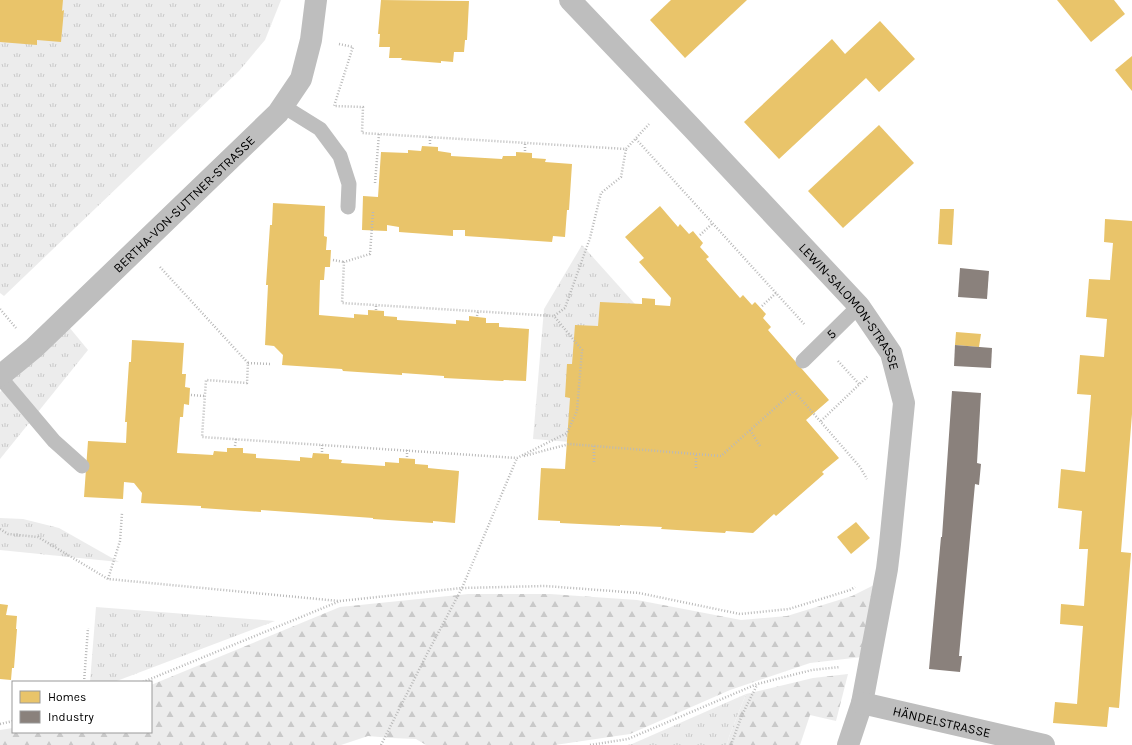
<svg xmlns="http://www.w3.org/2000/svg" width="1132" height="745" viewBox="0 0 1132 745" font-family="Karla,sans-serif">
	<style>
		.grass { fill: url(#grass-tufts) }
		.forest { fill: url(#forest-firs) }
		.homes { fill: #e9c46a }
		.industry { fill: #8a817c }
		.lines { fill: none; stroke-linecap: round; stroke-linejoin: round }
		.path { stroke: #b9b9b9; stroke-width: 2.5; stroke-dasharray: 1 2; stroke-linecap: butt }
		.lane { stroke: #bebebe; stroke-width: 15 }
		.street { stroke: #bebebe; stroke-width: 22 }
		.labels { text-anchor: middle; stroke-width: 4; stroke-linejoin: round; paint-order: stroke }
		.street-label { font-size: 13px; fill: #000; stroke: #fff }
	</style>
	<defs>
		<pattern id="grass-tufts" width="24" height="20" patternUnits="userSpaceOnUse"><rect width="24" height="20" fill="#ececec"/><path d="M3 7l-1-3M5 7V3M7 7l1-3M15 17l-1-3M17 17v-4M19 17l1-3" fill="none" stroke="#c9c9c9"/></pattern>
		<pattern id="forest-firs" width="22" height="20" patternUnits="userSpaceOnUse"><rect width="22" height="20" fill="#ececec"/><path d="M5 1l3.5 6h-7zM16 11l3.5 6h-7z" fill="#c9c9c9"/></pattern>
	</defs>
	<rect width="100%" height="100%" fill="#fff"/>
	<g class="grass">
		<polygon points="0,0 281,0 265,40 239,71 4,296 0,293"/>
		<polygon points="582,245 748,430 720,454 533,439 544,309"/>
		<polygon points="69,327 88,350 0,459 0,392"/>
		<polygon points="0,518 23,519 59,528 119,562 0,550"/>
		<polygon points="96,607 275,621 114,682 90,682"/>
		<polygon points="746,694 729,737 727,745 627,745 632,744"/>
	</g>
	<g class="forest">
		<polygon points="878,583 862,657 810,663 730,690 630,734 555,745 426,745 416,739 391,738 368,736 341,745 0,745 0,730 13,728 13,732 151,732 151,685 340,607 468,594 550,594 637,600 741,620 787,616 852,596"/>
		<polygon points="848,674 836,721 810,715 800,745 727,745 729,737 746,694 813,678"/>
	</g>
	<g class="homes">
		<polygon points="0,0 63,0 62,11 64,10 61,42 37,40 37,45 0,42"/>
		<polygon points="381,0 469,1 467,40 465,40 464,52 454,52 453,62 441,61 441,63 401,60 402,58 389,58 390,47 379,47 380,34 378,34"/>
		<polygon points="671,0 747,0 685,58 650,20"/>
		<polygon points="1057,0 1114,0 1125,14 1091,42"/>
		<polygon points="880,21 915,59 879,92 866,78 779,159 744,122 832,39 845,54"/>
		<polygon points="1132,56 1132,91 1115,70"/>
		<polygon points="879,125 914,163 843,228 808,191"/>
		<polygon points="422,146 438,147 438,151 451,153 451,156 502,159 503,156 516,156 516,152 532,153 532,158 546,159 545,162 572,164 569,210 567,210 565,237 553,236 552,242 465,236 465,230 453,230 453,236 399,232 399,227 387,225 387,231 362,230 363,196 378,197 381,152 408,153 408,150 421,151"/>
		<polygon points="273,203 325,206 324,236 327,237 326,250 331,250 330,267 325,267 324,280 320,280 319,315 354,318 354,314 368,315 368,310 384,311 384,316 397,317 397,320 456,324 456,320 469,321 469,316 486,318 486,323 499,323 499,327 529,329 526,381 504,380 503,381 444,378 444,376 402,373 402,375 343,371 342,369 282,365 283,355 274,346 265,345 268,285 266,285 270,225 272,225"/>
		<polygon points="660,206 678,227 680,224 689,234 693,231 703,243 700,247 709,257 706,259 740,298 743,295 752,305 755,302 766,314 763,318 771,327 768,330 829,400 806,420 839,458 822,472 824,474 776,516 774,514 753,533 726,531 725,533 661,529 662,527 620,525 620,526 560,523 560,521 538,520 541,468 565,469 570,398 565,397 567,364 572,364 575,325 598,326 600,302 642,304 642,298 655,299 655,305 670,306 671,298 639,262 644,258 625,237"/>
		<polygon points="940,209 954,209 952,245 938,244"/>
		<polygon points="1105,219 1132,221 1132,414 1121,552 1131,553 1119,708 1109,707 1107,727 1053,723 1055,702 1077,704 1083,626 1060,624 1061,604 1084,606 1088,549 1079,549 1082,511 1058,508 1061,469 1085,472 1091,395 1077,394 1080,355 1104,357 1107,319 1086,317 1089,279 1110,280 1113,243 1104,242"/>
		<polygon points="956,332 981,334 979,347 955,345"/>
		<polygon points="132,340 184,343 182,374 186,374 185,387 190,388 189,405 184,404 183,417 180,417 177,453 213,455 214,451 227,452 227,448 243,448 243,453 256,454 256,458 300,461 300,457 312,458 313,453 329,454 329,459 342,460 341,463 385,466 385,462 399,463 399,458 415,459 415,464 428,465 428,468 459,471 455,523 433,521 433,523 373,519 373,518 261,510 261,512 201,508 201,506 141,503 142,493 134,483 124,482 123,499 84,497 88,441 126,443 127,422 125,422 129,362 131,362"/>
		<polygon points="856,522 870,538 851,554 837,537"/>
		<polygon points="0,604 8,605 6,615 17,616 16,629 17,629 14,668 12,668 11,680 0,679"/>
	</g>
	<g class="industry">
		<polygon points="960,268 989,271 987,299 958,297"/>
		<polygon points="955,345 992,348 991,368 954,366"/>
		<polygon points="952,391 981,393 977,463 981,464 979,485 975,484 959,656 962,656 960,672 929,669 941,537 942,537"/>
	</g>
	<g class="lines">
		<g class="path">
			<polyline points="339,44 353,47 334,106 363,107 362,133 626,149 649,124"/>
			<polyline points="636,139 805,325"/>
			<polyline points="430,144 430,137"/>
			<polyline points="525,151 525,143"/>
			<polyline points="375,183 379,134"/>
			<polyline points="373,212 370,254 344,262 342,303 554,316"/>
			<polyline points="700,235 713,223"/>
			<polyline points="333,260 344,262"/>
			<polyline points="160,267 248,363 247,383 206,380 202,437 517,458 567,433 577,411 582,350 554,316 565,308 590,238 601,193 621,177 626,149"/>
			<polyline points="762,306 776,293"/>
			<polyline points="0,309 16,328"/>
			<polyline points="376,310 376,305"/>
			<polyline points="477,316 478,312"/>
			<polyline points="838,361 859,384"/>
			<polyline points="248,363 271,364"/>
			<polyline points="191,395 205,396"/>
			<polyline points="821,421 868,376"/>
			<polyline points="750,430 760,446"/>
			<polyline points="235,446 236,439"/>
			<polyline points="322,452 322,445"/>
			<polyline points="524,456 569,444 721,456 794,391 860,467 867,479"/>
			<polyline points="407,457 407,450"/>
			<polyline points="594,462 594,446"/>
			<polyline points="696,468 696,454"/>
			<polyline points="0,529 8,534 38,537 108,579 339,601"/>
			<polyline points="108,579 120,541 122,513"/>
			<polyline points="84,682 88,628"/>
			<polyline points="143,682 340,601 462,588 545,586 639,593 740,614 789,609 850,590 855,587"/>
			<polyline points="0,724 13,721"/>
			<polyline points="381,745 427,654 462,588 517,458"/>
			<polyline points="590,745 628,739 757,684 812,670 840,667"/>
			<polyline points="731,745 742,715 757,685"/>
		</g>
		<g class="lane">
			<polyline points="283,106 320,129 340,156 349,184 348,207"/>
			<path id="s1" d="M803,361L859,306"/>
			<polyline points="0,377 54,441 82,466"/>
		</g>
		<g class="street">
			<path id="s2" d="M570,0L692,128L859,306L891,353L904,403L890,544L887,569L862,703L848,745"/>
			<path id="s3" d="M0,376L34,348L278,113L301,79L311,40L316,0"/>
			<path id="s4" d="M862,703L1044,745"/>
		</g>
	</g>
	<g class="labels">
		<g class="street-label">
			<text dy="5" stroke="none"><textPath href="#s3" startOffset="252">BERTHA-VON-SUTTNER-STRASSE</textPath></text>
			<text dy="5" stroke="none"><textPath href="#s2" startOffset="416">LEWIN-SALOMON-STRASSE</textPath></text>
			<text dy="5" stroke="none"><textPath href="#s1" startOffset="39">5</textPath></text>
			<text dy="5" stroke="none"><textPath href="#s4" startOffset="82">HÄNDELSTRASSE</textPath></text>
		</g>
	</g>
	<rect x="12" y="681" width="140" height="52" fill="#ffffff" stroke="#999999"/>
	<rect x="20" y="691" width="20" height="12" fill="#e9c46a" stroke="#999999"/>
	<text x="48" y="701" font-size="12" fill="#000000">Homes</text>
	<rect x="20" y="711" width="20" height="12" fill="#8a817c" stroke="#999999"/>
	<text x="48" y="721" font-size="12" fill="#000000">Industry</text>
</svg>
